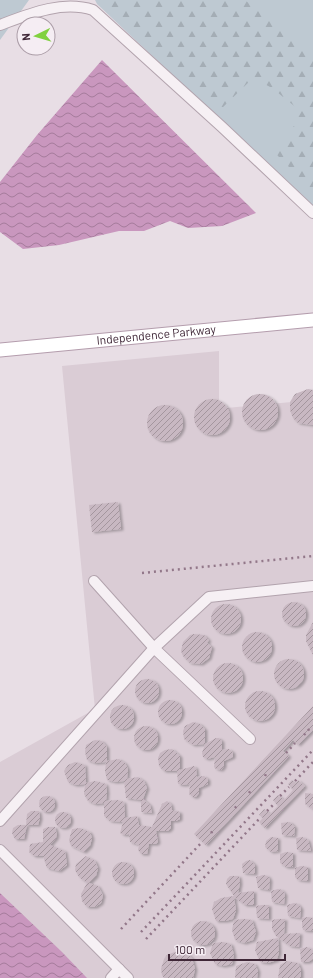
<svg xmlns="http://www.w3.org/2000/svg" width="313" height="978" viewBox="0 0 313 978" font-family="Barlow,sans-serif">
	<style>
		.built { fill: #daccd5 }
		.green { fill: #bec9d2 }
		.forest { fill: url(#forest-firs) }
		.water { fill: url(#water-waves) }
		.building { fill: url(#building-hatch); filter: url(#shadow) }
		.lines { fill: none; stroke-linecap: round; stroke-linejoin: round }
		.minor-casing { stroke: #b2a3ad; stroke-width: 12 }
		.major-casing { stroke: #b49dad; stroke-width: 15 }
		.minor { stroke: #f6f0f4; stroke-width: 10 }
		.major { stroke: #fff; stroke-width: 13 }
		.rail { stroke: #927789; stroke-width: 2.5; stroke-dasharray: 2 4; stroke-linecap: butt }
		.labels { text-anchor: middle; stroke-width: 3; stroke-linejoin: round; paint-order: stroke }
		.street-label { font-size: 12px; fill: #3f2737; stroke: #f5edf3 }
	</style>
	<defs>
		<pattern id="forest-firs" width="22" height="20" patternUnits="userSpaceOnUse"><rect width="22" height="20" fill="#bec9d2"/><path d="M5 1l3.5 6h-7zM16 11l3.5 6h-7z" fill="#a4adb5"/></pattern>
		<pattern id="water-waves" width="16" height="10" patternUnits="userSpaceOnUse"><rect width="16" height="10" fill="#c997be"/><path d="M0 5q4-4 8 0t8 0" fill="none" stroke="#a57b9b"/></pattern>
		<pattern id="building-hatch" width="6" height="6" patternUnits="userSpaceOnUse"><rect width="6" height="6" fill="#c8b8c2"/><path d="M-1 1l2-2M0 6l6-6M5 7l2-2" fill="none" stroke="#a4969e"/></pattern>
		<filter id="shadow"><feDropShadow dx="2.5" dy="1.5" stdDeviation="1" flood-color="#0004"/></filter>
	</defs>
	<rect width="100%" height="100%" fill="#e8dee5"/>
	<polygon class="built" points="219,351 219,400 226,408 313,400 313,978 0,978 0,762 95,709 62,366"/>
	<g class="green">
		<polygon points="0,0 29,0 0,40"/>
		<polygon points="95,0 313,0 313,207 97,4"/>
	</g>
	<polygon class="forest" points="102,0 245,0 299,44 313,59 313,191 272,150 294,126 298,109 272,88 253,78 220,110"/>
	<g class="water">
		<polygon points="102,60 256,213 222,226 188,228 170,221 144,231 119,231 59,245 23,249 0,232 0,182 37,135"/>
		<polygon points="0,893 62,952 87,978 0,978"/>
	</g>
	<g class="building">
		<polygon points="308,389 313,390 313,425 298,423 293,418 290,410 290,402 295,394"/>
		<circle cx="260" cy="412" r="18"/>
		<circle cx="212" cy="417" r="18"/>
		<circle cx="165" cy="423" r="18"/>
		<polygon points="118,502 121,529 92,532 89,505"/>
		<circle cx="294" cy="614" r="12"/>
		<circle cx="226" cy="619" r="15"/>
		<polygon points="313,622 313,655 306,641 306,635"/>
		<circle cx="257" cy="647" r="15"/>
		<polygon points="194,634 204,635 209,640 207,643 212,647 209,658 201,664 190,663 183,656 181,651 183,642 190,635"/>
		<circle cx="289" cy="674" r="15"/>
		<circle cx="228" cy="678" r="15"/>
		<circle cx="147" cy="691" r="12"/>
		<circle cx="260" cy="706" r="15"/>
		<circle cx="170" cy="712" r="12"/>
		<circle cx="122" cy="717" r="12"/>
		<polygon points="313,706 313,730 298,745 293,740 283,751 289,756 206,845 194,834"/>
		<polygon points="193,722 200,724 205,729 205,744 216,738 219,738 222,741 222,750 229,749 233,752 233,757 224,761 224,766 221,770 216,769 214,767 215,757 207,759 203,757 202,753 205,744 193,745 184,739 183,731 185,726"/>
		<circle cx="146" cy="738" r="12"/>
		<polygon points="95,740 102,741 107,747 107,761 119,759 125,763 128,769 127,779 138,777 144,781 147,788 143,799 150,805 152,813 141,812 141,800 126,798 124,781 115,782 107,780 105,771 106,762 95,763 87,760 85,752 86,745"/>
		<polygon points="172,749 180,756 180,770 194,766 196,768 197,777 204,776 208,779 208,784 199,788 199,793 196,797 193,797 189,794 190,784 183,785 178,784 177,771 164,771 159,766 158,758 160,753 165,750"/>
		<polygon points="75,762 85,765 86,783 95,781 106,784 107,792 106,801 117,800 124,802 125,818 137,816 139,825 152,827 162,804 167,801 171,804 172,810 180,812 180,819 176,821 171,821 171,828 168,831 156,831 158,842 156,844 149,844 147,854 141,854 138,850 139,845 130,842 129,834 124,835 120,833 123,822 110,821 104,816 104,803 95,804 88,801 84,794 85,784 75,785 68,782 64,771 68,765"/>
		<polygon points="292,780 296,783 298,780 305,786 265,828 259,822 263,818 259,815 264,809 270,814 278,806 273,800 278,795 284,800 293,790 288,784"/>
		<polygon points="305,793 313,794 313,809 305,804"/>
		<circle cx="47" cy="804" r="8"/>
		<polygon points="39,811 40,818 38,825 26,825 27,814 31,811"/>
		<circle cx="63" cy="820" r="8"/>
		<polygon points="290,822 295,827 294,836 282,835 281,823"/>
		<polygon points="27,825 24,839 15,839 12,833 13,828 18,825"/>
		<polygon points="48,827 55,827 57,834 56,838 50,845 65,851 67,865 59,871 47,868 43,856 34,856 29,852 30,844 43,842 43,829"/>
		<polygon points="80,828 90,832 92,838 90,846 84,852 71,846 69,840 72,829"/>
		<polygon points="271,837 278,838 278,851 271,852 265,847 266,841"/>
		<polygon points="302,837 308,840 311,851 297,850 296,838"/>
		<polygon points="286,852 293,853 293,867 286,867 280,863 280,854"/>
		<polygon points="86,856 95,861 98,868 96,876 89,883 98,886 103,895 101,903 95,907 87,907 82,901 81,894 87,883 79,877 75,870 76,864"/>
		<polygon points="250,860 255,865 255,874 243,873 242,864 246,861"/>
		<circle cx="123" cy="873" r="11"/>
		<polygon points="301,866 308,867 308,881 298,880 295,877 295,868"/>
		<polygon points="263,875 268,876 270,880 269,890 258,888 256,877"/>
		<polygon points="230,876 239,876 240,883 238,893 254,891 254,905 245,905 234,897 236,910 233,919 225,921 216,921 212,909 214,902 221,898 234,896 226,884 227,879"/>
		<polygon points="278,889 282,890 285,894 284,904 272,902 271,891"/>
		<polygon points="294,903 298,904 301,908 300,918 288,916 287,905"/>
		<polygon points="262,905 269,905 269,919 257,918 256,906"/>
		<polygon points="308,917 313,918 313,930 310,931 303,930 302,925 302,918"/>
		<polygon points="244,919 252,920 256,932 253,940 244,943 235,940 232,930 234,920"/>
		<polygon points="278,919 285,919 284,934 300,933 299,947 290,946 276,936 272,929 272,920"/>
		<circle cx="203" cy="933" r="12"/>
		<polygon points="278,938 279,952 277,960 268,963 260,962 255,950 257,942"/>
		<polygon points="223,942 231,944 234,955 232,964 223,966 215,964 210,953 213,943"/>
		<polygon points="307,947 313,950 313,959 308,962 301,962 300,949"/>
		<polygon points="177,951 188,954 192,958 195,969 193,978 164,978 162,975 161,969 164,959 167,955"/>
		<polygon points="287,961 298,963 301,970 301,978 278,978 280,965"/>
		<polygon points="247,962 255,964 258,971 257,978 235,978 236,966"/>
	</g>
	<g class="lines">
		<g class="minor-casing">
			<g id="minor">
				<path d="M0,25C29,14 62,0 93,10L222,127L313,213"/>
				<polyline points="94,581 154,648 250,739"/>
				<polyline points="0,821 154,648 209,597 313,586"/>
				<polyline points="0,850 128,978"/>
				<polyline points="111,978 119,969"/>
			</g>
		</g>
		<g class="major-casing">
			<g id="major">
				<path id="s1" d="M0,350L313,320"/>
			</g>
		</g>
		<use href="#minor" class="minor"/>
		<use href="#major" class="major"/>
		<g class="rail">
			<polyline points="142,573 313,556"/>
			<polyline points="304,735 311,727"/>
			<polyline points="286,753 295,743"/>
			<polyline points="265,776 266,774"/>
			<polyline points="295,781 313,762"/>
			<polyline points="249,793 251,790"/>
			<polyline points="280,796 289,787"/>
			<polyline points="235,808 238,804"/>
			<polyline points="267,811 275,803"/>
			<polyline points="211,833 214,829"/>
			<polyline points="121,929 202,842"/>
			<polyline points="141,932 313,750"/>
			<polyline points="146,939 261,817"/>
		</g>
	</g>
	<g class="labels">
		<g class="street-label">
			<text dy="4" stroke="none"><textPath href="#s1" startOffset="157">Independence Parkway</textPath></text>
		</g>
	</g>
	<g transform="translate(36 36) rotate(265)"><circle r="19" fill="#f5edf3" stroke="#ac9ea8"/>
	<path d="M0-3L7 15L0 10L-7 15Z" fill="#81d13f"/>
	<text y="-6" font-size="11" font-weight="bold" text-anchor="middle" fill="#3f2737">N</text>
	</g>
	<path d="M169 954v6h116v-6" fill="none" stroke="#3f2737" stroke-width="2"/>
	<text x="175" y="954" font-size="12" fill="#3f2737" stroke="#f5edf3" stroke-width="3" paint-order="stroke">100 m</text>
</svg>
